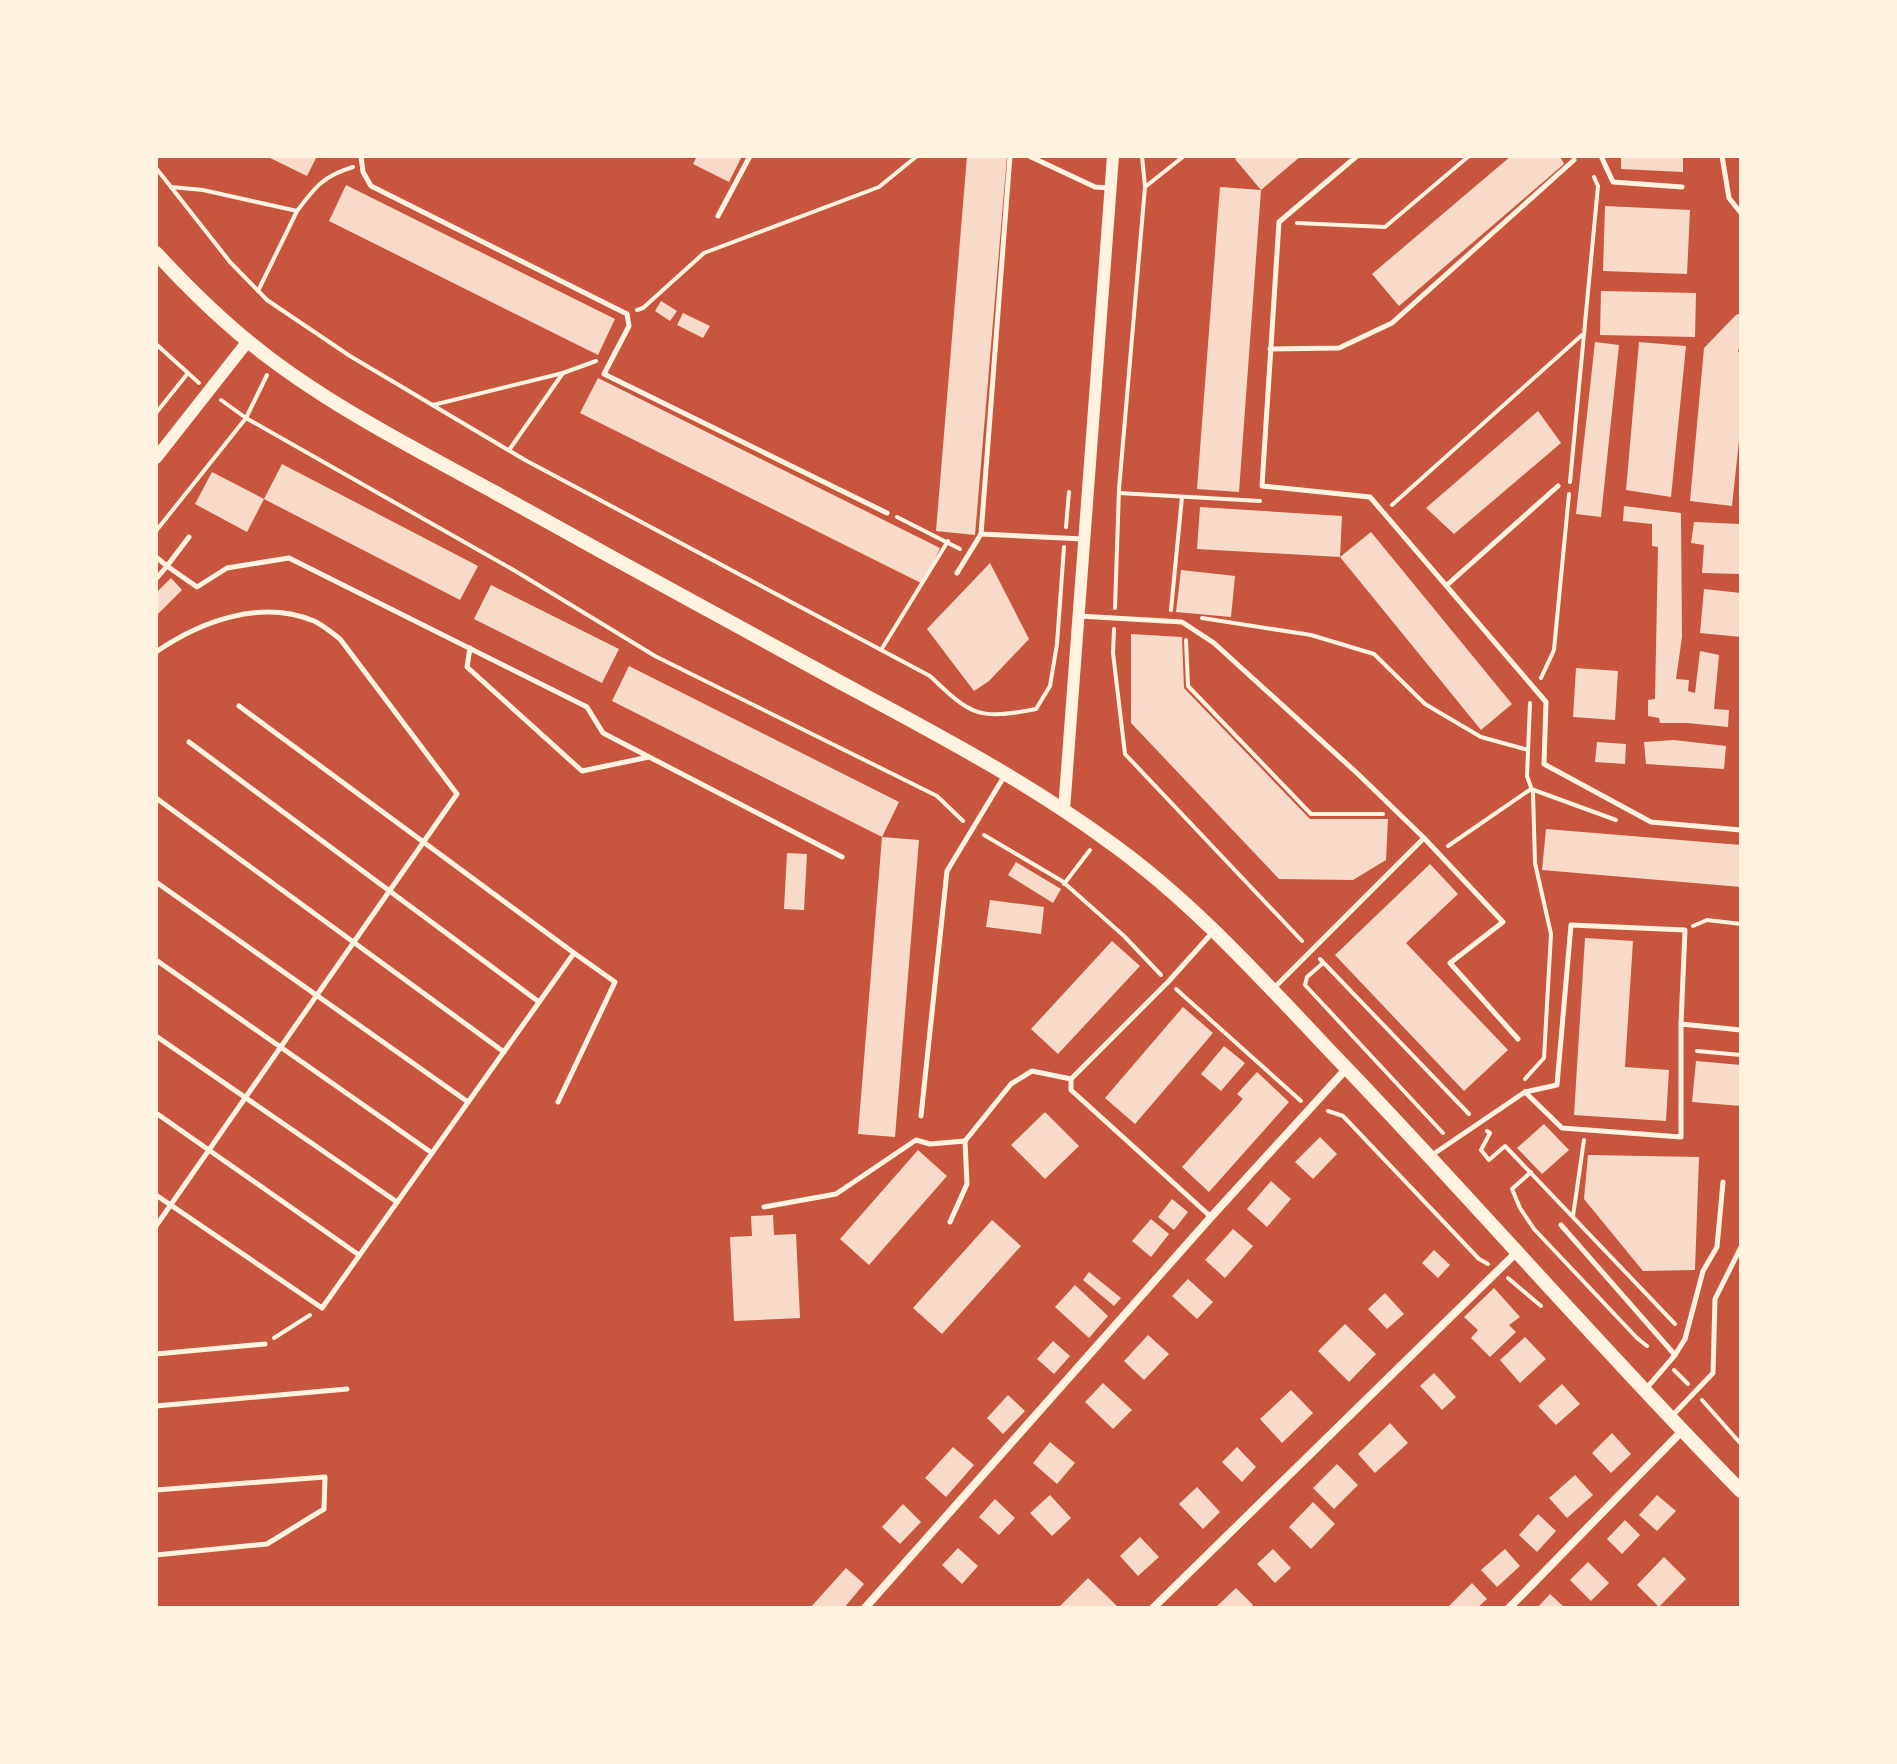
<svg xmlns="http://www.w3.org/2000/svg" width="1897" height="1764" viewBox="0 0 1897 1764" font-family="'DejaVu Sans',sans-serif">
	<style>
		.building { fill: #f7dbc8 }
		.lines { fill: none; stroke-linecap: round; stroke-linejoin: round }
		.path { stroke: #fff3e0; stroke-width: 4 }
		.service { stroke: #fff3e0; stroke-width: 5 }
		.minor { stroke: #fff3e0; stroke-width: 8 }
		.tertiary { stroke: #fff3e0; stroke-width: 12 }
		.secondary { stroke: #fff3e0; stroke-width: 14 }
	</style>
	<rect width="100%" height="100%" fill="#c8553d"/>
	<g class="building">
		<polygon points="266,156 317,156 307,176"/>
		<polygon points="697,156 742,156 729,182 693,164"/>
		<polygon points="967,156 1007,156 975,535 936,531"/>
		<polygon points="1239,156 1301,156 1261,190 1239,492 1197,489 1220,187 1261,190 1235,159"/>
		<polygon points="1511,156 1560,156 1564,164 1399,306 1372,274"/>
		<polygon points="1621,156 1683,156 1683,172 1621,169"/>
		<polygon points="346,185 615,319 598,355 329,221"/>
		<polygon points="1605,206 1690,210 1687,274 1603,271"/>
		<polygon points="1601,291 1696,293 1695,337 1600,335"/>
		<polygon points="661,301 677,311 670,321 655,311"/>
		<polygon points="683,313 710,326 703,338 677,325"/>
		<polygon points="1741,313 1741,338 1738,352 1741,352 1741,422 1732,506 1690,501 1704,348 1736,315"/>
		<polygon points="1595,342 1619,345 1601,517 1576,514"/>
		<polygon points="1639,342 1686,346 1671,497 1626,490"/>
		<polygon points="598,378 940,548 923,584 580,413"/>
		<polygon points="1538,411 1561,443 1454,534 1426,508"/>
		<polygon points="282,464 478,566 460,600 264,499"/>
		<polygon points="212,472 264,499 247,532 195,504"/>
		<polygon points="1624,506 1681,513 1682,637 1676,679 1689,680 1688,691 1695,693 1700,651 1719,655 1714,709 1729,710 1728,727 1687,723 1660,723 1659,718 1648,716 1648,700 1655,699 1658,547 1652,546 1652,524 1623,521"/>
		<polygon points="1200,507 1342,516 1340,557 1197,549"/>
		<polygon points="1694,522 1741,524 1741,574 1702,573 1704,545 1691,543"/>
		<polygon points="1371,532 1512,704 1481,730 1340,557"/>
		<polygon points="990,563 1029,639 989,681 974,691 927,629"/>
		<polygon points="1181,570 1235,576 1231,617 1176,612"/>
		<polygon points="171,578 182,590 156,616 156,593"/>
		<polygon points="491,585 619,649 602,683 474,619"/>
		<polygon points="1704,589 1741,593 1741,637 1700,633"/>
		<polygon points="1131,634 1182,637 1184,688 1310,819 1388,819 1386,860 1353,880 1279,879 1131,723"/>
		<polygon points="629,666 899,802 882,837 612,701"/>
		<polygon points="1576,668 1618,671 1615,720 1573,717"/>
		<polygon points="1674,740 1726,746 1724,769 1646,764 1644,742"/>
		<polygon points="1597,742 1626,744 1625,764 1595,762"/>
		<polygon points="1546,829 1741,845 1741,887 1542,870"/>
		<polygon points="882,837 919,840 895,1137 858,1134"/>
		<polygon points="787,853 807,854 804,910 784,909"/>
		<polygon points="1016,862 1061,889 1053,903 1008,875"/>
		<polygon points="1430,864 1458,894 1406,943 1508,1050 1464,1091 1335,955"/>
		<polygon points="990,900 1044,907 1041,934 986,927"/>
		<polygon points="1585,938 1633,941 1625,1067 1669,1070 1666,1121 1574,1115"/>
		<polygon points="1112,941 1140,966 1058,1054 1031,1029"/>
		<polygon points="1183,1007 1213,1033 1135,1124 1105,1098"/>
		<polygon points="1224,1046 1245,1063 1221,1091 1201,1074"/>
		<polygon points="1696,1061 1741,1065 1741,1106 1692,1102"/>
		<polygon points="1257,1072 1289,1102 1209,1192 1182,1167 1243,1099 1237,1094"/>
		<polygon points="1045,1112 1079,1146 1045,1179 1011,1145"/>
		<polygon points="1544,1124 1569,1150 1542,1174 1517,1148"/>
		<polygon points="1320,1137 1337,1154 1313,1179 1295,1162"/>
		<polygon points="918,1150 947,1176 869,1265 840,1239"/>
		<polygon points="1588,1155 1699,1157 1695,1270 1643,1271 1584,1199"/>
		<polygon points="1271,1181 1291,1199 1267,1227 1247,1209"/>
		<polygon points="1172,1199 1188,1212 1174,1230 1158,1217"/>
		<polygon points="773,1215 774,1235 796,1234 800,1318 734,1321 730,1237 752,1236 751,1216"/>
		<polygon points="1151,1219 1169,1234 1151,1257 1132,1241"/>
		<polygon points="992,1220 1021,1246 942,1334 913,1308"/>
		<polygon points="1233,1229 1253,1246 1225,1278 1205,1260"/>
		<polygon points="1434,1250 1450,1265 1438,1278 1422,1263"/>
		<polygon points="1089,1272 1121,1298 1114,1306 1083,1280"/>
		<polygon points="1188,1279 1213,1302 1197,1319 1172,1296"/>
		<polygon points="1075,1285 1108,1316 1089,1338 1055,1307"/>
		<polygon points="1494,1288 1520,1317 1509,1325 1516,1332 1490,1357 1471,1338 1478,1330 1464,1317"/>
		<polygon points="1385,1293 1404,1314 1387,1329 1368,1309"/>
		<polygon points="1345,1324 1376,1354 1349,1382 1318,1351"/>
		<polygon points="1148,1335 1169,1354 1144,1380 1124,1361"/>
		<polygon points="1525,1337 1546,1359 1520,1383 1500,1360"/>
		<polygon points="1053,1341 1070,1356 1054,1374 1037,1359"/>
		<polygon points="1434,1373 1456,1397 1442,1410 1420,1386"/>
		<polygon points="1103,1383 1132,1410 1113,1429 1085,1402"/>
		<polygon points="1562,1384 1580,1404 1556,1425 1538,1406"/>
		<polygon points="1291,1390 1313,1413 1282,1443 1260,1419"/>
		<polygon points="1008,1395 1025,1411 1003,1434 987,1418"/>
		<polygon points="1390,1423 1408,1443 1375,1473 1358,1454"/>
		<polygon points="1612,1433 1631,1454 1611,1473 1592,1453"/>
		<polygon points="1050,1442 1075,1463 1057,1484 1033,1463"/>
		<polygon points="953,1447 974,1465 946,1497 925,1478"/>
		<polygon points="1237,1447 1256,1467 1242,1482 1222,1462"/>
		<polygon points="1337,1464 1358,1485 1334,1509 1313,1488"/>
		<polygon points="1575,1475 1593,1495 1567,1518 1549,1498"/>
		<polygon points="1197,1487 1220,1512 1203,1529 1179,1504"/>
		<polygon points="1050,1495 1071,1518 1052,1536 1030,1513"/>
		<polygon points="1657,1495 1676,1511 1657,1531 1639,1515"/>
		<polygon points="995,1499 1015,1518 999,1535 979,1517"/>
		<polygon points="1313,1502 1335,1524 1311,1549 1289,1527"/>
		<polygon points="903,1504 921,1522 900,1544 882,1527"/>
		<polygon points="1538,1514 1556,1531 1537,1552 1519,1535"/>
		<polygon points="1625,1520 1640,1535 1622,1554 1607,1539"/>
		<polygon points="1140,1537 1159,1557 1138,1576 1120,1556"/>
		<polygon points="958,1548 978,1566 962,1584 942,1565"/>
		<polygon points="1273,1549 1291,1568 1275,1583 1257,1564"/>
		<polygon points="1505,1549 1520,1566 1497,1587 1481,1570"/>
		<polygon points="1664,1557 1686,1579 1659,1607 1637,1585"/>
		<polygon points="1588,1562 1609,1583 1591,1601 1570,1580"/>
		<polygon points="846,1568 864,1584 844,1608 810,1608"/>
		<polygon points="1088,1578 1117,1606 1115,1608 1058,1608"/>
		<polygon points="1472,1583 1487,1599 1477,1608 1447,1608"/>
		<polygon points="1236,1588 1253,1605 1250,1608 1215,1608"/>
		<polygon points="1550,1594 1565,1608 1537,1608"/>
	</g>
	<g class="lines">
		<g class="path">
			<path d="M156,168L230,262L267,300L350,356L525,460L930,676C972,716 978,720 1036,709L1050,686L1057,644L1064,547"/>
			<polyline points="171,187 203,190 297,211 258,291"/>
			<polyline points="1145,187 1184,156"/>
			<path d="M297,211C315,187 323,176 353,167"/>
			<polyline points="1297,223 1385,227 1469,156"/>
			<polyline points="637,310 643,308 704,253 879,187 917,156"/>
			<polyline points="156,344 199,383"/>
			<polyline points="221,400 246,418 517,572 655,656 937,796 963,821"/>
			<polyline points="433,405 563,373"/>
			<polyline points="156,413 188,373"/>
			<polyline points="509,450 563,373 596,361"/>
			<polyline points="1570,482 1598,186 1594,177"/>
			<polyline points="1119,493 1260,501"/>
			<polyline points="1392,505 1582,335"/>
			<polyline points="897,517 960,549"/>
			<polyline points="1066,527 1069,492"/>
			<polyline points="156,531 246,418 267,375"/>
			<polyline points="1115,608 1119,489 1145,187 1142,156"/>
			<polyline points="1171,610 1182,497"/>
			<polyline points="1202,618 1311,635 1374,654 1425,704 1481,737 1528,750"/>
			<polyline points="1114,629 1113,653 1125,754 1302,941"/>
			<polyline points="1186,640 1188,686 1311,814 1383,814"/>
			<polyline points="881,650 948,541"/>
			<polyline points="1541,678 1554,650 1569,494"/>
			<polyline points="984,835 1062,881 1124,936 1161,975"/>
			<polyline points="1448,846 1531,789 1616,820"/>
			<polyline points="1064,884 1090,850"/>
			<polyline points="1693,926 1707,920 1741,924"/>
			<polyline points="1320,959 1469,1114"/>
			<polyline points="1323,963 1307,977 1305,985 1443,1133"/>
			<polyline points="1176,989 1301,1101"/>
			<polyline points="1697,1051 1741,1055"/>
			<polyline points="1525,1079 1544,1058 1551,934 1535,863 1533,793 1527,776 1530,703"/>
			<polyline points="1328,1111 1343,1116 1479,1259 1488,1264"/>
			<polyline points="1487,1131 1490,1133 1481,1150 1489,1160 1505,1146 1675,1324"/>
			<polyline points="1531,1172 1512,1189 1520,1208 1534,1229 1637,1338 1647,1346"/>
			<polyline points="1573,1216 1584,1140"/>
			<polyline points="1508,1278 1541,1306"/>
			<polyline points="274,1338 310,1315"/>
			<polyline points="1674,1370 1688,1384"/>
			<polyline points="1702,1400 1741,1444"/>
		</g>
		<g class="service">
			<polyline points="361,156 363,172 371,186 627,314 629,326 604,374 887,513"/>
			<polyline points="1010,156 981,534 1083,539"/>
			<polyline points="1029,156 1095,187 1110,188"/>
			<polyline points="1357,156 1279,222 1262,486 1370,497 1546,702 1544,764 1651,822 1741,830"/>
			<polyline points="1601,156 1613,182 1682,187"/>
			<polyline points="1722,156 1729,198 1741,213"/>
			<polyline points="718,216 750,156"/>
			<polyline points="1270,349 1339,348 1392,323 1574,160"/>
			<polyline points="189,537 167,566 197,587 227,568 289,558 587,707 603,733 842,857"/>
			<polyline points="156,557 167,566 156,579"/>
			<polyline points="957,573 981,534"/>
			<polyline points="1447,585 1558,486"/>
			<polyline points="1079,616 1182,622 1214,643 1358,774 1424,838 1272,990"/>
			<polyline points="470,648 467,667 582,771 649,757"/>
			<path d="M156,652C201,621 261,599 314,621C323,625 332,633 340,639L457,794L156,1226"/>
			<polyline points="189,742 539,1002"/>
			<polyline points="156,798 504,1052"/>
			<polyline points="1424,838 1503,922 1450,963 1518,1039"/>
			<polyline points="156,882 468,1102"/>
			<polyline points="156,960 432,1153"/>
			<polyline points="156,1036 397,1202"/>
			<polyline points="1525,1092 1562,1128 1681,1137 1681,1024 1741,1030"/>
			<polyline points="558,1102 615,982 574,953"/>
			<polyline points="156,1113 359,1255"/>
			<polyline points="921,1116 947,871 1005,775"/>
			<polyline points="1432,1155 1525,1092 1557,1085 1571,925 1685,930 1681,1024"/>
			<polyline points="156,1195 322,1308 574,953 239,706"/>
			<polyline points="764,1207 836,1194 916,1140 930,1144 965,1141"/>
			<polyline points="1210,1216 1071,1090 1071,1079 1168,982 1212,933"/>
			<polyline points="950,1222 967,1184 965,1141 1011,1084 1032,1071 1071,1079"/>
			<polyline points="1561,1225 1675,1355"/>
			<polyline points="156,1354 265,1344"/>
			<polyline points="1645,1390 1675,1355 1685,1339 1703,1271 1717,1247 1723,1182"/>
			<polyline points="156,1406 347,1389"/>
			<polyline points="1672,1416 1713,1373 1715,1299 1741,1247"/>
			<polyline points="156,1490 325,1477 324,1509 267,1544 156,1555"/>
		</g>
		<g class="minor">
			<polyline points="865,1608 1211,1217 1347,1068"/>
			<polyline points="1153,1608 1518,1251"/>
			<polyline points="1509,1608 1682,1431"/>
		</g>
		<g class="tertiary">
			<polyline points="156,458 248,341"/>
			<polyline points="1064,810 1113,156"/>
		</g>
		<path class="secondary" d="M156,253C191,291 227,326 268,357C338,410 419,451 496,493C609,556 722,618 836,680C929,730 1023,779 1108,841C1191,900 1260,977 1330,1051C1469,1195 1600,1348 1741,1491"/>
	</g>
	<rect width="1897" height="1764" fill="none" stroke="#fff3e0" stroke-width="316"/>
</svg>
